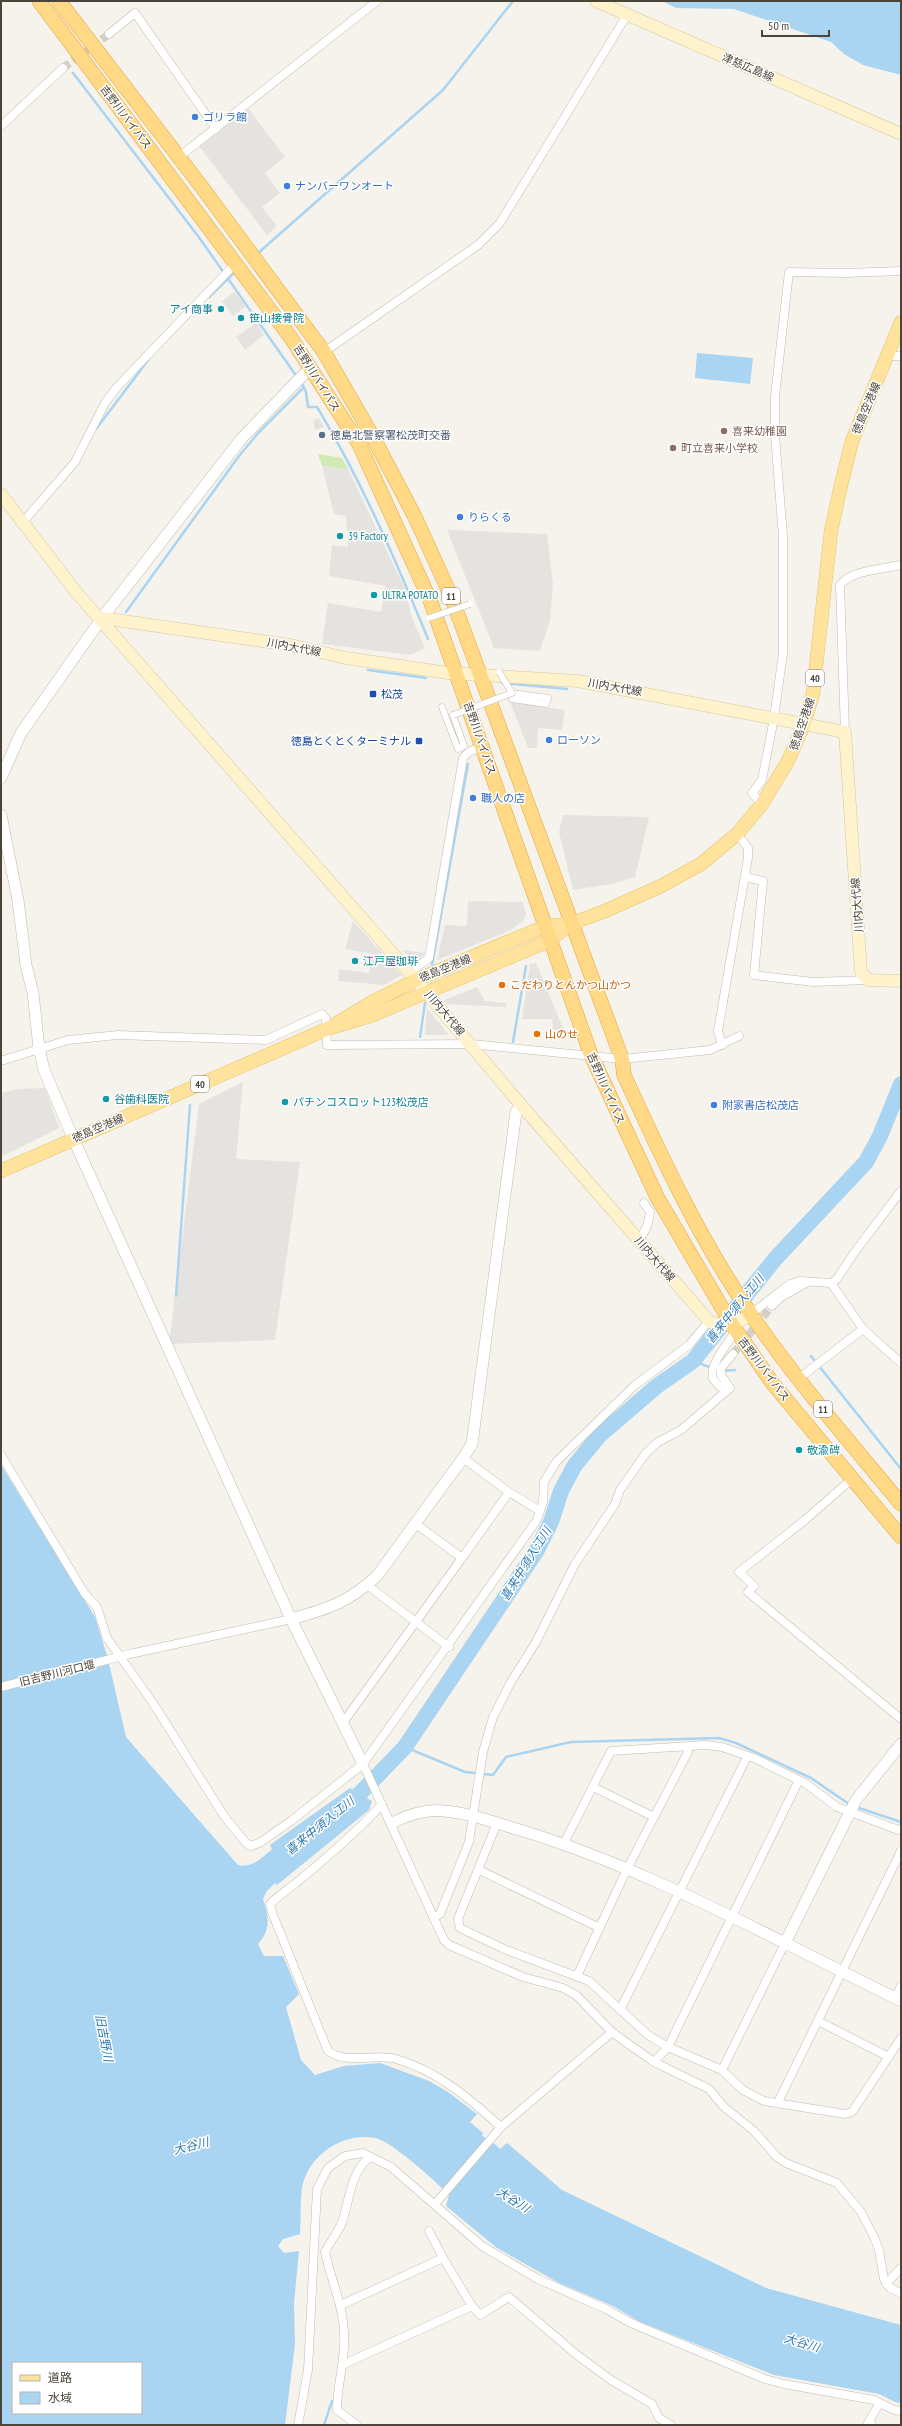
<svg xmlns="http://www.w3.org/2000/svg" width="902" height="2426" viewBox="0 0 902 2426" font-family="'PT Sans Narrow','Noto Sans JP',sans-serif">
	<style>
		.green { fill: #d2eab5 }
		.parking { fill: #e5e3e0 }
		.water { fill: #a9d4f2; fill-rule: evenodd }
		.lines { fill: none; stroke-linecap: round; stroke-linejoin: round }
		.stream { stroke: #a9d4f2; stroke-width: 2.5 }
		.river { stroke: #a9d4f2; stroke-width: 16 }
		.minor-tunnel { stroke: #d4d0c8; stroke-width: 8; stroke-dasharray: 8 4; stroke-linecap: butt }
		.pedestrian-casing { stroke: #c2bbae; stroke-width: 7 }
		.minor-casing { stroke: #c2bbae; stroke-width: 9 }
		.tertiary-casing { stroke: #c2bbae; stroke-width: 12 }
		.secondary-casing { stroke: #d6c79b; stroke-width: 13 }
		.primary-casing { stroke: #e6c16a; stroke-width: 14 }
		.trunk-casing { stroke: #e0a43c; stroke-width: 15 }
		.pedestrian { stroke: #fff; stroke-width: 6 }
		.minor { stroke: #fff; stroke-width: 8 }
		.tertiary { stroke: #fff; stroke-width: 11 }
		.secondary { stroke: #fff3cd; stroke-width: 12 }
		.primary { stroke: #ffe39c; stroke-width: 13 }
		.trunk { stroke: #ffd985; stroke-width: 14 }
		.pedestrian-bridge-casing { stroke: #c2bbae; stroke-width: 7; stroke-linecap: butt }
		.pedestrian-bridge { stroke: #fff; stroke-width: 6 }
		.shop-dot { fill: #3f7fe0; stroke: #fff; stroke-width: 1.5 }
		.culture-dot { fill: #0f9aa8; stroke: #fff; stroke-width: 1.5 }
		.education-dot { fill: #8d6e63; stroke: #fff; stroke-width: 1.5 }
		.service-dot { fill: #5c6f8a; stroke: #fff; stroke-width: 1.5 }
		.transit-dot { fill: #1a4fb4; stroke: #fff; stroke-width: 1.5 }
		.food-dot { fill: #e8710a; stroke: #fff; stroke-width: 1.5 }
		.labels { text-anchor: middle; stroke-width: 3; stroke-linejoin: round; paint-order: stroke }
		.shield { fill: #fff; stroke: #817c74; stroke-width: 1 }
		.shield-label { font-size: 10px; font-weight: bold; fill: #4b4439 }
		.street-label { font-size: 11px; fill: #4b4439; stroke: #fff }
		.shop-label { font-size: 11px; fill: #366cbe; stroke: #fff; text-anchor: start }
		.culture-label { font-size: 11px; fill: #0d838f; stroke: #fff; text-anchor: start }
		.education-label { font-size: 11px; fill: #785e54; stroke: #fff; text-anchor: start }
		.service-label { font-size: 11px; fill: #4e5e75; stroke: #fff; text-anchor: start }
		.transit-label { font-size: 11px; fill: #164399; stroke: #fff; text-anchor: start }
		.food-label { font-size: 11px; fill: #c56008; stroke: #fff; text-anchor: start }
		.water-label { font-size: 12px; font-style: italic; fill: #2e7ab2; stroke: #fff }
	</style>
	<rect width="100%" height="100%" fill="#f6f3ec"/>
	<polygon class="green" points="318,454 342,458 348,469 322,466"/>
	<g class="parking">
		<polygon points="248,108 285,157 265,173 280,193 262,207 277,226 267,235 199,146"/>
		<polygon points="234,292 246,306 233,316 222,301"/>
		<polygon points="256,323 264,335 245,350 236,337"/>
		<polygon points="319,418 324,427 315,430 313,420"/>
		<polygon points="322,466 348,469 405,589 412,618 425,648 410,655 322,644 328,603 381,612 386,586 329,576 332,545 348,547 346,516 334,514"/>
		<polygon points="447,530 547,534 553,584 550,620 540,651 494,648"/>
		<polygon points="510,702 565,710 562,730 538,728 537,748 528,748"/>
		<polygon points="563,815 649,817 635,877 612,884 573,890 559,832"/>
		<polygon points="468,901 523,902 526,914 524,920 511,930 437,960 445,925 467,926"/>
		<polygon points="353,921 402,975 384,985 338,981 339,969 369,973 373,954 345,949"/>
		<polygon points="403,950 425,953 417,963 411,962"/>
		<polygon points="536,963 566,1035 554,1037 552,1019 522,1019 530,964"/>
		<polygon points="477,987 485,1001 506,1003 506,1007 447,1004 444,1000"/>
		<polygon points="427,1008 449,1035 425,1035"/>
		<polygon points="243,1082 236,1159 300,1162 275,1340 169,1344 199,1104"/>
		<polygon points="45,1088 59,1128 1,1157 1,1093 18,1089"/>
	</g>
	<g class="water">
		<polygon points="662,1 901,1 901,75 863,65 844,54 831,42 734,9 676,8"/>
		<polygon points="697,353 753,358 750,384 695,378"/>
		<path d="M1,1465L95,1617L108,1659L126,1737L238,1865C253,1868 262,1858 272,1849L270,1845L350,1788L372,1801L369,1810L277,1885L275,1883L266,1892L263,1899C269,1916 271,1930 258,1944L264,1956H283L299,1994L286,2007L301,2060L315,2075L344,2066L380,2063L429,2081L448,2092L477,2114L470,2122L483,2133L482,2135L492,2145L494,2143L500,2149L507,2143L562,2190L766,2288L901,2325V2403L895,2402L879,2394L774,2375L640,2322L613,2306L559,2283L497,2248L446,2206L449,2195C436,2182 392,2141 375,2138C343,2132 308,2155 302,2188C300,2203 301,2219 300,2234L283,2239L278,2246L284,2253L299,2251L294,2303L295,2344L285,2425H1ZM13,2363H141V2413H13Z"/>
	</g>
	<g class="lines">
		<g class="stream">
			<polyline points="73,73 198,236 297,377"/>
			<polyline points="257,254 443,90 513,1"/>
			<polyline points="209,297 236,271"/>
			<path d="M303,386L306,392L308,407H317L320,412C363,484 396,561 428,639"/>
			<polyline points="96,429 149,359"/>
			<polyline points="126,612 239,456 259,432 304,387 301,383"/>
			<polyline points="368,670 426,678"/>
			<polyline points="502,683 567,689"/>
			<polyline points="432,965 468,764"/>
			<polyline points="420,1037 425,1003"/>
			<polyline points="513,1042 526,966"/>
			<polyline points="176,1296 190,1105"/>
			<polyline points="811,1356 901,1469"/>
			<polyline points="693,1361 712,1368"/>
			<polyline points="722,1371 735,1370"/>
			<polyline points="405,1747 465,1772 493,1775 506,1757 571,1742 719,1738 736,1743 811,1778 849,1804"/>
			<polyline points="856,1807 901,1822"/>
			<polyline points="324,2425 332,2401"/>
		</g>
		<polyline class="river" points="345,1809 405,1747 537,1550 551,1522 561,1491 575,1465 600,1435 657,1386 693,1361 775,1259 866,1162 880,1136 901,1084"/>
		<g class="minor-tunnel">
			<polyline points="63,68 109,34"/>
			<polyline points="733,1354 772,1306"/>
		</g>
		<g class="pedestrian-casing">
			<g id="pedestrian">
				<polyline points="512,699 546,704 548,698 512,693"/>
				<polyline points="442,707 458,749 464,746 453,715"/>
			</g>
		</g>
		<g class="minor-casing">
			<g id="minor">
				<polyline points="109,34 135,13 216,129"/>
				<polyline points="1,126 63,68"/>
				<polyline points="179,157 377,1"/>
				<polyline points="324,352 478,245 500,223 627,15"/>
				<polyline points="887,356 901,356"/>
				<polyline points="23,522 75,462 105,403 117,387 236,263"/>
				<path d="M845,732L840,585C852,570 883,569 901,565"/>
				<polyline points="762,804 752,793 762,780 774,718 783,653 783,537 775,435 775,396 789,272 846,273 901,271"/>
				<polyline points="745,877 763,881 754,975 813,982 868,980"/>
				<polyline points="410,972 429,958 463,758 469,752 483,746"/>
				<polyline points="722,1045 718,1031 748,858 748,848 737,834"/>
				<polyline points="1,1061 68,1040 118,1035 266,1040 322,1014 326,1019 327,1045 471,1044 622,1059 710,1050 739,1036"/>
				<path d="M638,1239C647,1231 648,1224 650,1212L644,1203"/>
				<polyline points="772,1306 781,1297 806,1283"/>
				<polyline points="751,1314 790,1284 800,1281 831,1283 837,1279 854,1253 901,1191"/>
				<polyline points="863,1329 901,1363"/>
				<polyline points="798,1379 863,1329 831,1283"/>
				<path d="M726,1392C722,1388 715,1383 713,1378C708,1365 731,1339 738,1328"/>
				<polyline points="1,1455 85,1594 97,1607 107,1638 153,1703 224,1816 246,1843 251,1846 261,1842 291,1821 363,1764 537,1520 543,1502 544,1482 556,1462 634,1386 689,1345 709,1321"/>
				<polyline points="853,1478 805,1520 739,1572 754,1586 748,1592 901,1719"/>
				<polyline points="509,1492 540,1511"/>
				<polyline points="462,1558 509,1492 463,1458"/>
				<polyline points="367,1585 449,1647"/>
				<polyline points="1,1687 130,1654 291,1619"/>
				<polyline points="342,1724 462,1558 416,1524"/>
				<polyline points="363,1764 444,1940 449,1945 523,1977 563,1988 576,1995 612,2032 627,2043 654,2062 709,2089 724,2107 754,2131 777,2157 786,2163 837,2183 861,2212 874,2237 879,2250 884,2279 890,2288 901,2293"/>
				<polyline points="593,1787 654,1817"/>
				<path d="M382,1804C356,1833 326,1858 296,1883C287,1890 278,1896 270,1904L273,1915L328,2051C347,2065 374,2053 396,2059C438,2071 470,2099 501,2127"/>
				<polyline points="497,1823 458,1919 460,1928 504,1949 589,1981 648,2035 668,2047 722,2070 743,2090 764,2101 845,2114 852,2112 901,2038"/>
				<polyline points="564,1843 611,1751 706,1745 722,1747 754,1758 805,1783 837,1807 901,1831"/>
				<polyline points="479,1870 600,1928"/>
				<polyline points="434,1918 440,1914 469,1842 483,1752 493,1717 511,1682 536,1642 575,1564 615,1504 620,1490 646,1453 658,1442 681,1430 730,1388 721,1375 721,1368 733,1354"/>
				<polyline points="577,1976 627,1869 688,1752 687,1748"/>
				<polyline points="895,1998 901,1986"/>
				<polyline points="620,2010 747,1757"/>
				<polyline points="818,2021 889,2057"/>
				<polyline points="654,2062 668,2047 799,1780"/>
				<polyline points="722,2070 785,1943"/>
				<polyline points="778,2102 901,1851"/>
				<polyline points="435,2204 501,2127 612,2032"/>
				<polyline points="886,2284 901,2268"/>
				<polyline points="341,2305 443,2258 429,2231"/>
				<polyline points="472,2306 480,2315 509,2297 577,2355 611,2380 652,2404 659,2418 671,2425"/>
				<polyline points="342,2365 472,2306 443,2258"/>
				<polyline points="298,2425 308,2370 317,2189 328,2168 345,2156 363,2153 391,2167 482,2246 538,2279 606,2309 631,2323 765,2379 784,2384 874,2400 894,2410 901,2411"/>
				<path d="M357,2425L337,2410C337,2383 346,2359 344,2333C343,2305 331,2280 325,2252C330,2243 336,2234 341,2225C350,2202 349,2173 370,2157"/>
				<polyline points="872,2425 867,2425 879,2404"/>
			</g>
		</g>
		<g class="tertiary-casing">
			<g id="tertiary">
				<polyline points="1,778 21,733 102,618 242,438 311,367"/>
				<polyline points="1,815 18,900 26,965 33,993 39,1048 44,1070 73,1138 291,1619 363,1764"/>
				<path d="M291,1619C328,1609 349,1602 377,1576L463,1458L472,1444L516,1112L521,1105"/>
				<path d="M392,1823C408,1815 426,1809 444,1811C470,1813 495,1823 520,1830C612,1858 699,1900 785,1943L856,1800L901,1744"/>
				<polyline points="785,1943 901,2001"/>
			</g>
		</g>
		<g class="secondary-casing">
			<g id="secondary">
				<polyline points="596,1 901,134"/>
				<path d="M1,494L76,592L416,980L521,1105L709,1321C722,1328 740,1323 751,1314"/>
				<polyline points="102,618 290,645 346,658 448,673 578,681 845,732 861,972 868,980 901,981"/>
			</g>
		</g>
		<g class="primary-casing">
			<g id="primary">
				<polyline points="327,1029 372,1002 416,980 546,926 570,924 605,911 661,886 701,864 737,834 762,804 788,761 804,724 813,693 831,531 841,485 852,441 901,322"/>
				<polyline points="1,1171 327,1029 373,1015 551,940 570,924"/>
			</g>
		</g>
		<g class="trunk-casing">
			<g id="trunk">
				<polyline points="39,1 291,338 359,444 430,600 591,1055 657,1197 731,1323 773,1384 901,1537"/>
				<path d="M59,1L201,186L324,352L374,439L415,517L451,596L622,1059L624,1075C661,1156 698,1236 748,1310C794,1378 849,1441 901,1504"/>
			</g>
		</g>
		<use href="#pedestrian" class="pedestrian"/>
		<use href="#minor" class="minor"/>
		<use href="#tertiary" class="tertiary"/>
		<use href="#secondary" class="secondary"/>
		<use href="#primary" class="primary"/>
		<use href="#trunk" class="trunk"/>
		<g class="pedestrian-bridge-casing">
			<g id="pedestrian-bridge">
				<polyline points="429,618 470,604"/>
				<polyline points="453,715 512,693 499,672"/>
			</g>
		</g>
		<use href="#pedestrian-bridge" class="pedestrian-bridge"/>
	</g>
	<g class="shop-dot">
		<circle cx="195" cy="117" r="4"/>
		<circle cx="287" cy="186" r="4"/>
		<circle cx="460" cy="517" r="4"/>
		<circle cx="549" cy="740" r="4"/>
		<circle cx="473" cy="798" r="4"/>
		<circle cx="714" cy="1105" r="4"/>
	</g>
	<g class="culture-dot">
		<circle cx="221" cy="309" r="4"/>
		<circle cx="241" cy="318" r="4"/>
		<circle cx="340" cy="536" r="4"/>
		<circle cx="374" cy="595" r="4"/>
		<circle cx="355" cy="961" r="4"/>
		<circle cx="106" cy="1099" r="4"/>
		<circle cx="285" cy="1102" r="4"/>
		<circle cx="799" cy="1450" r="4"/>
	</g>
	<g class="education-dot">
		<circle cx="724" cy="431" r="4"/>
		<circle cx="673" cy="448" r="4"/>
	</g>
	<circle class="service-dot" cx="322" cy="435" r="4"/>
	<g class="transit-dot">
		<rect x="369" y="690" width="8" height="8" rx="2"/>
		<rect x="415" y="737" width="8" height="8" rx="2"/>
	</g>
	<g class="food-dot">
		<circle cx="502" cy="985" r="4"/>
		<circle cx="537" cy="1034" r="4"/>
	</g>
	<g class="labels">
		<g class="shield">
			<rect x="442" y="588" width="18" height="16" rx="3"/>
			<rect x="806" y="670" width="18" height="16" rx="3"/>
			<rect x="191" y="1076" width="18" height="16" rx="3"/>
			<rect x="814" y="1401" width="18" height="16" rx="3"/>
		</g>
		<g class="shield-label">
			<text x="451" y="600">11</text>
			<text x="815" y="682">40</text>
			<text x="200" y="1088">40</text>
			<text x="823" y="1413">11</text>
		</g>
		<g class="street-label">
			<text transform="translate(748 67) rotate(23)" y="4">津慈広島線</text>
			<text transform="translate(126 117) rotate(53)" y="4">吉野川バイパス</text>
			<text transform="translate(317 378) rotate(58)" y="4">吉野川バイパス</text>
			<text transform="translate(866 408) rotate(-67)" y="4">徳島空港線</text>
			<text transform="translate(294 647) rotate(11)" y="4">川内大代線</text>
			<text transform="translate(615 687) rotate(10)" y="4">川内大代線</text>
			<text transform="translate(802 724) rotate(-71)" y="4">徳島空港線</text>
			<text transform="translate(480 738) rotate(71)" y="4">吉野川バイパス</text>
			<text transform="translate(857 905) rotate(-94)" y="4">川内大代線</text>
			<text transform="translate(445 968) rotate(-22)" y="4">徳島空港線</text>
			<text transform="translate(445 1013) rotate(50)" y="4">川内大代線</text>
			<text transform="translate(606 1088) rotate(66)" y="4">吉野川バイパス</text>
			<text transform="translate(98 1128) rotate(-23)" y="4">徳島空港線</text>
			<text transform="translate(655 1259) rotate(49)" y="4">川内大代線</text>
			<text transform="translate(764 1369) rotate(53)" y="4">吉野川バイパス</text>
			<text transform="translate(57 1673) rotate(-14)" y="4">旧吉野川河口堰</text>
		</g>
		<g class="shop-label">
			<text x="203" y="121">ゴリラ館</text>
			<text x="295" y="190">ナンバーワンオート</text>
			<text x="468" y="521">りらくる</text>
			<text x="557" y="744">ローソン</text>
			<text x="481" y="802">職人の店</text>
			<text x="722" y="1109">附家書店松茂店</text>
		</g>
		<g class="culture-label">
			<text x="213" y="313" text-anchor="end">アイ商事</text>
			<text x="249" y="322">笹山接骨院</text>
			<text x="348" y="540">39 Factory</text>
			<text x="382" y="599">ULTRA POTATO</text>
			<text x="363" y="965">江戸屋珈琲</text>
			<text x="114" y="1103">谷歯科医院</text>
			<text x="293" y="1106">パチンコスロット123松茂店</text>
			<text x="807" y="1454">敬渝碑</text>
		</g>
		<g class="education-label">
			<text x="732" y="435">喜来幼稚園</text>
			<text x="681" y="452">町立喜来小学校</text>
		</g>
		<g class="service-label">
			<text x="330" y="439">徳島北警察署松茂町交番</text>
		</g>
		<g class="transit-label">
			<text x="381" y="698">松茂</text>
			<text x="411" y="745" text-anchor="end">徳島とくとくターミナル</text>
		</g>
		<g class="food-label">
			<text x="510" y="989">こだわりとんかつ山かつ</text>
			<text x="545" y="1038">山のせ</text>
		</g>
		<g class="water-label">
			<text transform="translate(735 1309) rotate(-51)" y="4">喜来中須入江川</text>
			<text transform="translate(526 1564) rotate(-58)" y="4">喜来中須入江川</text>
			<text transform="translate(320 1826) rotate(-39)" y="4">喜来中須入江川</text>
			<text transform="translate(104 2038) rotate(79)" y="4">旧吉野川</text>
			<text transform="translate(191 2146) rotate(-14)" y="4">大谷川</text>
			<text transform="translate(513 2200) rotate(32)" y="4">大谷川</text>
			<text transform="translate(802 2343) rotate(17)" y="4">大谷川</text>
		</g>
	</g>
	<rect width="902" height="2426" fill="none" stroke="#4b4439" stroke-width="4"/>
	<rect x="12" y="2362" width="130" height="52" fill="#ffffff" stroke="#b7b4b0"/>
	<rect x="20" y="2375" width="20" height="6" fill="#ffe39c" stroke="#b7b4b0"/>
	<text x="48" y="2382" font-size="12" fill="#4b4439">道路</text>
	<rect x="20" y="2392" width="20" height="12" fill="#a9d4f2" stroke="#b7b4b0"/>
	<text x="48" y="2402" font-size="12" fill="#4b4439">水域</text>
	<path d="M762 30v6h67v-6" fill="none" stroke="#4b4439" stroke-width="2"/>
	<text x="768" y="30" font-size="12" fill="#4b4439" stroke="#ffffff" stroke-width="3" paint-order="stroke">50 m</text>
</svg>
